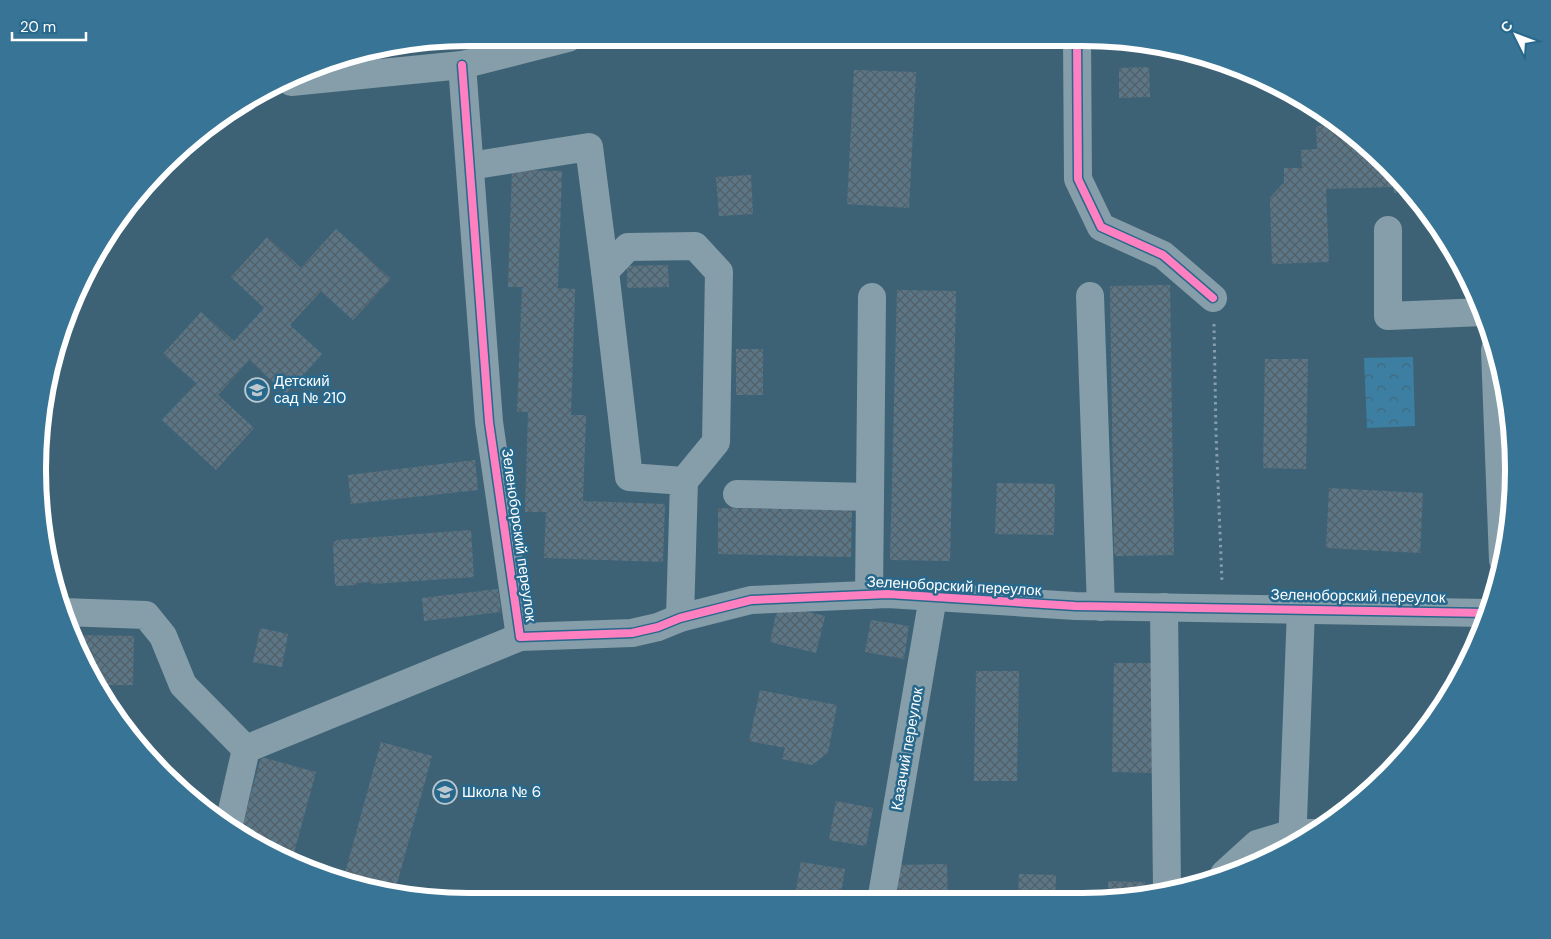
<svg xmlns="http://www.w3.org/2000/svg" width="1551" height="939" viewBox="0 0 1551 939" font-family="'DM Sans',sans-serif">
	<style>
		.park { fill: url(#park-crowns) }
		.building { fill: url(#building-cross-hatch) }
		.lines { fill: none; stroke-linecap: round; stroke-linejoin: round }
		.path { stroke: #859ea9; stroke-width: 3; stroke-dasharray: 2.5 4; stroke-linecap: butt }
		.minor { stroke: #859ea9; stroke-width: 28 }
		.cycleway-casing { stroke: #27688c; stroke-width: 11 }
		.cycleway { stroke: #ff80c0; stroke-width: 8 }
		.labels { text-anchor: middle; stroke-width: 5; stroke-linejoin: round; paint-order: stroke }
		.poi-label { font-size: 15px; fill: #fff; stroke: #27688c; text-anchor: start }
		.street-label { font-size: 15px; fill: #fff; stroke: #27688c }
		.rim { fill: none; stroke: #fff; stroke-width: 6 }
	</style>
	<defs>
		<pattern id="park-crowns" width="20" height="18" patternUnits="userSpaceOnUse" patternTransform="scale(1.25)"><rect width="20" height="18" fill="#3c7fa2"/><path d="M2 6a3 3 0 1 1 6 0M12 15a3 3 0 1 1 6 0" fill="none" stroke="#43687b"/></pattern>
		<pattern id="building-cross-hatch" width="8" height="8" patternUnits="userSpaceOnUse" patternTransform="scale(1.25)"><rect width="8" height="8" fill="#5b7787"/><path d="M0 0l8 8M0 8l8-8" fill="none" stroke="#535f67"/></pattern>
	</defs>
	<rect width="100%" height="100%" fill="#3e6275"/>
	<polygon class="park" points="1413,357 1415,426 1367,428 1364,358"/>
	<g class="building">
		<polygon points="1149,67 1150,97 1119,98 1119,68"/>
		<polygon points="854,70 916,72 909,208 847,204"/>
		<polygon points="1339,125 1387,164 1410,192 1394,193 1393,187 1326,189 1329,262 1272,264 1270,198 1284,182 1284,168 1302,168 1301,150 1317,149 1316,126"/>
		<polygon points="512,170 562,171 558,288 575,289 571,415 586,415 583,501 665,504 663,562 544,558 546,512 525,512 528,412 517,412 522,287 508,287"/>
		<polygon points="751,175 753,214 719,216 716,177"/>
		<polygon points="336,229 391,279 353,320 321,291 290,325 322,354 286,394 249,360 218,395 254,428 216,470 162,420 196,383 163,354 201,312 234,341 264,308 231,277 267,237 301,268"/>
		<polygon points="668,265 669,287 627,288 627,266"/>
		<polygon points="1170,285 1174,555 1114,556 1110,286"/>
		<polygon points="897,290 956,291 950,561 890,560"/>
		<rect x="736" y="349" width="27" height="46"/>
		<polygon points="1265,359 1308,359 1306,469 1263,468"/>
		<polygon points="475,460 478,490 351,504 348,475"/>
		<polygon points="997,483 1055,484 1054,535 995,534"/>
		<polygon points="1329,488 1423,493 1420,553 1326,548"/>
		<polygon points="718,508 852,510 851,557 718,554"/>
		<polygon points="471,530 474,577 372,584 371,582 357,583 357,585 335,586 333,543 337,540"/>
		<polygon points="498,589 501,612 424,621 422,598"/>
		<polygon points="778,605 825,616 816,653 770,642"/>
		<polygon points="871,620 909,626 904,659 865,652"/>
		<polygon points="260,628 288,634 282,667 253,662"/>
		<polygon points="75,635 134,636 133,685 101,685"/>
		<polygon points="1114,663 1157,663 1155,773 1112,772"/>
		<polygon points="976,671 1019,671 1017,781 974,781"/>
		<polygon points="760,690 837,705 828,753 812,765 782,759 785,748 749,741"/>
		<polygon points="381,742 432,756 395,891 330,878 294,861 345,873"/>
		<polygon points="261,757 316,772 292,860 240,834"/>
		<polygon points="836,801 873,808 866,846 829,840"/>
		<polygon points="801,862 845,869 840,901 794,901"/>
		<polygon points="947,864 948,901 898,901 898,865"/>
		<polygon points="1019,874 1056,875 1055,901 1018,901"/>
		<polygon points="1108,881 1145,882 1145,894 1108,901"/>
	</g>
	<g class="lines">
		<polyline class="path" points="1214,324 1216,433 1222,582"/>
		<g class="minor">
			<polyline points="1077,38 1078,179 1101,227 1163,255 1213,298"/>
			<polyline points="462,65 489,422 520,637 632,633 658,627 680,618 751,600 888,594 1075,606 1487,613"/>
			<polyline points="291,82 462,65 568,38"/>
			<polyline points="470,166 589,147 605,271"/>
			<polyline points="1388,230 1388,316 1483,312"/>
			<polyline points="1090,296 1101,607"/>
			<polyline points="1495,350 1503,560"/>
			<polyline points="737,494 870,497"/>
			<polyline points="869,595 872,297"/>
			<polyline points="1164,607 1167,889"/>
			<polyline points="63,612 146,615 163,636 183,685 246,749"/>
			<polyline points="680,618 684,481 716,442 719,272 695,246 628,247 605,271 629,477 684,481"/>
			<polyline points="228,828 246,749 520,637"/>
			<polyline points="1292,846 1301,609"/>
			<polyline points="1223,877 1224,874 1257,844 1293,833 1313,833"/>
			<polyline points="881,901 933,597"/>
		</g>
		<g class="cycleway-casing">
			<g id="cycleway">
				<polyline points="1077,38 1078,179 1101,227 1163,255 1213,298"/>
				<polyline points="462,65 489,422 520,637 632,633 658,627 680,618 751,600 888,594 1075,606 1487,613"/>
			</g>
		</g>
		<use href="#cycleway" class="cycleway"/>
	</g>
	<defs>
		<g id="school-ring" transform="scale(1.25)"><circle r="9.5" fill="#27688c" stroke="#bbc8cf" stroke-width="1.5"/><path d="M0-5L7-2L0 1L-7-2ZM-4 1L0 2.5L4 1V4Q0 6-4 4Z" fill="#bbc8cf"/></g>
	</defs>
	<g fill-rule="evenodd">
		<use href="#school-ring" x="257" y="390"/>
		<use href="#school-ring" x="445" y="792"/>
	</g>
	<g class="labels">
		<g class="poi-label">
			<text x="274" y="386">Детский<tspan x="274" dy="17">сад № 210</tspan></text>
			<text x="462" y="797">Школа № 6</text>
		</g>
		<g class="street-label">
			<text transform="translate(519 535) rotate(82)" y="5">Зеленоборский переулок</text>
			<text transform="translate(954 586) rotate(3)" y="5">Зеленоборский переулок</text>
			<text transform="translate(1358 596) rotate(1)" y="5">Зеленоборский переулок</text>
			<text transform="translate(907 749) rotate(-80)" y="5">Казачий переулок</text>
		</g>
	</g>
	<path d="M0 0H1551V939H0ZM469 46H1082A423 423 0 0 1 1505 469V470A423 423 0 0 1 1082 893H469A423 423 0 0 1 46 470V469A423 423 0 0 1 469 46Z" fill="#387495" fill-rule="evenodd"/>
	<path class="rim" d="M469 46H1082A423 423 0 0 1 1505 469V470A423 423 0 0 1 1082 893H469A423 423 0 0 1 46 470V469A423 423 0 0 1 469 46Z"/>
	<g transform="translate(1516 35) rotate(312)" stroke="#27688c" stroke-width="4" paint-order="stroke">
	<path d="M0-4L9 19L0 12L-9 19Z" fill="#ffffff"/>
	<text y="-8" font-size="14" font-weight="bold" text-anchor="middle" fill="#ffffff">С</text>
	</g>
	<path d="M12 32v8h74v-8" fill="none" stroke="#ffffff" stroke-width="2.5"/>
	<text x="20" y="32" font-size="15" fill="#ffffff" stroke="#27688c" stroke-width="4" paint-order="stroke">20 m</text>
</svg>
